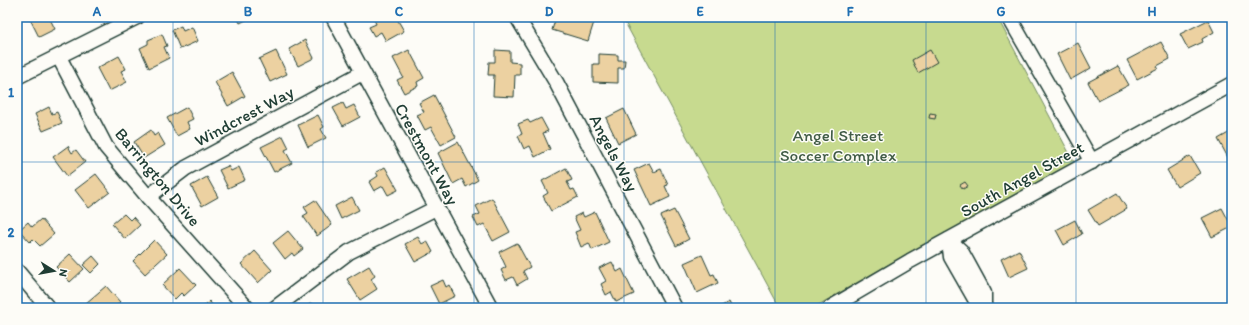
<svg xmlns="http://www.w3.org/2000/svg" width="1249" height="325" viewBox="0 0 1249 325" font-family="Itim,sans-serif">
	<style>
		.green { fill: #c7da8f; stroke: #738c62 }
		.building { fill: #ecd1a1; stroke: #1f3d34 }
		.lines { fill: none; stroke-linecap: round; stroke-linejoin: round }
		.minor-casing { stroke: #1f3d34; stroke-width: 17 }
		.minor { stroke: #fdfcf7; stroke-width: 14 }
		.grid { fill: none; stroke: #1f6fb2; stroke-width: 1; stroke-opacity: 0.55 }
		.labels { text-anchor: middle; stroke-width: 3; stroke-linejoin: round; paint-order: stroke }
		.street-label { font-size: 17px; fill: #1f3d34; stroke: #fdfcf7 }
		.park-label { font-size: 17px; fill: #415c46; stroke: #fdfcf7 }
		.neatline { fill: none; stroke: #1f6fb2; stroke-width: 1.5 }
		.grid-label { font-size: 13px; text-anchor: middle; font-weight: bold; fill: #1f6fb2 }
	</style>
	<rect width="100%" height="100%" fill="#fdfcf7"/>
	<filter id="ink" filterUnits="userSpaceOnUse"><feTurbulence type="fractalNoise" baseFrequency=".025" numOctaves="2"/><feDisplacementMap in="SourceGraphic" scale="8" xChannelSelector="R" yChannelSelector="G"/><feConvolveMatrix kernelMatrix="1 2 1 2 8 2 1 2 1" color-interpolation-filters="sRGB"/></filter>
	<g filter="url(#ink)">
		<polygon class="green" points="622,17 997,17 1075,164 910,252 813,308 780,308"/>
		<g class="building">
			<polygon points="29,17 49,17 55,29 39,37"/>
			<polygon points="237,17 252,17 240,23"/>
			<polygon points="373,17 396,17 404,31 386,41 381,32 374,36 369,27 376,24"/>
			<polygon points="556,17 588,17 595,19 588,41 552,30"/>
			<polygon points="1208,20 1214,32 1202,39 1203,42 1188,49 1180,34"/>
			<polygon points="181,26 183,31 192,27 198,41 180,49 172,30"/>
			<polygon points="162,34 167,46 164,47 169,58 149,68 140,48 148,44 148,40"/>
			<polygon points="305,40 314,58 298,66 289,49"/>
			<polygon points="1161,42 1170,59 1157,66 1158,68 1137,79 1127,60"/>
			<polygon points="1078,43 1091,68 1070,80 1057,54"/>
			<polygon points="409,50 424,78 417,82 418,86 404,93 397,80 403,77 393,58"/>
			<polygon points="495,50 510,51 510,62 520,63 520,75 515,75 514,97 493,96 494,75 488,75 489,62 495,62"/>
			<polygon points="930,50 937,62 918,73 912,60"/>
			<polygon points="276,51 287,74 270,82 259,59"/>
			<polygon points="599,54 618,55 618,60 625,60 624,68 618,68 618,83 593,82 593,64 599,64"/>
			<polygon points="119,56 126,69 121,71 127,82 109,91 97,68"/>
			<polygon points="1118,66 1129,85 1098,101 1088,82"/>
			<polygon points="232,72 245,96 228,106 215,82"/>
			<polygon points="434,95 456,137 441,145 431,127 425,130 417,115 424,112 419,103"/>
			<polygon points="343,103 346,109 354,105 360,117 343,126 333,108"/>
			<polygon points="49,107 52,114 57,112 62,123 43,131 35,114"/>
			<polygon points="187,107 193,119 187,122 190,129 177,136 167,118"/>
			<polygon points="624,109 636,134 618,143 606,118"/>
			<polygon points="930,113 936,114 935,119 929,118"/>
			<polygon points="318,115 324,127 321,129 326,138 308,147 298,125"/>
			<polygon points="541,118 548,131 543,133 550,149 535,157 530,146 524,149 518,136 522,134 518,124 528,120 530,123"/>
			<polygon points="151,130 154,136 158,133 165,145 144,158 134,142"/>
			<polygon points="1232,131 1232,165 1218,139"/>
			<polygon points="283,136 289,148 285,150 292,163 274,172 261,147"/>
			<polygon points="458,142 478,180 466,187 462,179 453,184 438,153"/>
			<polygon points="68,146 72,153 76,150 85,162 67,176 53,157"/>
			<polygon points="1190,156 1200,173 1177,187 1167,170"/>
			<polygon points="649,163 654,172 661,169 668,185 665,186 670,197 651,206 634,170"/>
			<polygon points="228,166 231,171 239,167 245,180 228,188 219,170"/>
			<polygon points="385,167 398,190 388,195 383,186 374,191 369,182 378,176 376,172"/>
			<polygon points="566,168 572,180 567,182 571,190 574,189 578,197 551,211 543,196 548,193 542,181"/>
			<polygon points="96,174 110,192 89,208 75,190"/>
			<polygon points="207,177 218,197 202,206 191,186"/>
			<polygon points="965,182 968,186 963,189 960,185"/>
			<polygon points="17,184 21,188 17,193"/>
			<polygon points="1117,193 1127,209 1098,226 1088,210"/>
			<polygon points="352,197 359,210 341,219 335,206"/>
			<polygon points="492,198 510,232 493,241 484,224 478,227 473,217 480,214 476,206"/>
			<polygon points="315,200 332,225 317,236 303,216 308,213 304,207"/>
			<polygon points="1222,208 1232,227 1212,237 1202,218"/>
			<polygon points="674,210 689,239 676,246 661,216"/>
			<polygon points="595,212 609,242 592,250 589,243 581,247 575,232 580,230 574,217 582,213 584,217"/>
			<polygon points="124,214 130,220 133,217 140,225 125,239 112,224"/>
			<polygon points="41,219 54,234 40,246 33,239 30,242 19,230 28,222 32,227"/>
			<polygon points="1075,220 1082,234 1064,245 1056,230"/>
			<polygon points="288,231 303,249 294,256 292,253 285,259 273,243"/>
			<polygon points="418,237 422,244 427,241 433,252 415,262 405,244"/>
			<polygon points="154,240 167,254 145,274 133,261"/>
			<polygon points="517,243 530,267 523,271 527,279 517,285 513,277 506,280 501,270 506,267 499,252"/>
			<polygon points="1019,250 1028,268 1009,277 1001,259"/>
			<polygon points="255,251 272,270 258,283 241,264"/>
			<polygon points="70,254 84,269 70,282 56,267"/>
			<polygon points="702,255 711,275 714,274 718,283 697,293 684,263"/>
			<polygon points="93,256 100,264 91,273 83,265"/>
			<polygon points="612,262 617,272 622,269 634,294 616,302 611,292 606,295 601,284 606,281 599,268"/>
			<polygon points="369,266 375,276 371,279 377,289 360,300 347,279"/>
			<polygon points="180,268 196,285 184,296 181,293 175,299 162,285"/>
			<polygon points="443,280 446,287 449,285 455,296 439,304 430,286"/>
			<polygon points="106,286 120,302 114,308 90,308 86,303"/>
			<polygon points="209,301 215,308 202,308"/>
			<polygon points="729,302 732,308 718,308"/>
			<polygon points="311,303 315,308 305,308"/>
			<polygon points="524,306 541,308 523,308"/>
		</g>
		<g class="lines">
			<g class="minor-casing">
				<g id="minor">
					<polyline points="333,17 491,308"/>
					<polyline points="517,17 556,82 675,308"/>
					<polyline points="1009,17 1092,162"/>
					<polyline points="59,57 106,147 148,197 247,308"/>
					<polyline points="17,77 137,17"/>
					<polyline points="148,197 186,168 362,73"/>
					<polyline points="949,240 961,251 984,293 984,305 985,308"/>
					<polyline points="949,240 951,257 975,299 984,305"/>
					<polyline points="17,271 48,308"/>
					<polyline points="275,308 349,252 436,208"/>
					<polyline points="830,308 910,261 1232,84"/>
				</g>
			</g>
			<use href="#minor" class="minor"/>
		</g>
	</g>
	<path class="grid" d="M173,17V308M323,17V308M474,17V308M624,17V308M775,17V308M926,17V308M1076,17V308M17,162H1232"/>
	<g class="labels">
		<g class="street-label">
			<text transform="translate(244 116) rotate(-28)" y="6">Windcrest Way</text>
			<text transform="translate(614 153) rotate(62)" y="6">Angels Way</text>
			<text transform="translate(427 154) rotate(61)" y="6">Crestmont Way</text>
			<text transform="translate(158 177) rotate(50)" y="6">Barrington Drive</text>
			<text transform="translate(1022 179) rotate(-29)" y="6">South Angel Street</text>
		</g>
		<g class="park-label">
			<text x="838" y="141">Angel Street<tspan x="838" dy="20">Soccer Complex</tspan></text>
		</g>
	</g>
	<rect width="1249" height="325" fill="none" stroke="#fdfcf7" stroke-width="44"/>
	<g transform="translate(54 271) rotate(101)" stroke="#fdfcf7" stroke-width="3" paint-order="stroke">
	<path d="M0-3L7 15L0 10L-7 15Z" fill="#1f3d34"/>
	<text y="-6" font-size="11" font-weight="bold" text-anchor="middle" fill="#1f3d34">N</text>
	</g>
	<rect x="22" y="22" width="1205" height="281" class="neatline"/>
	<g class="grid-label">
		<text x="97" y="16">A</text>
		<text x="248" y="16">B</text>
		<text x="399" y="16">C</text>
		<text x="549" y="16">D</text>
		<text x="700" y="16">E</text>
		<text x="850" y="16">F</text>
		<text x="1001" y="16">G</text>
		<text x="1152" y="16">H</text>
		<text x="11" y="97">1</text>
		<text x="11" y="237">2</text>
	</g>
</svg>
